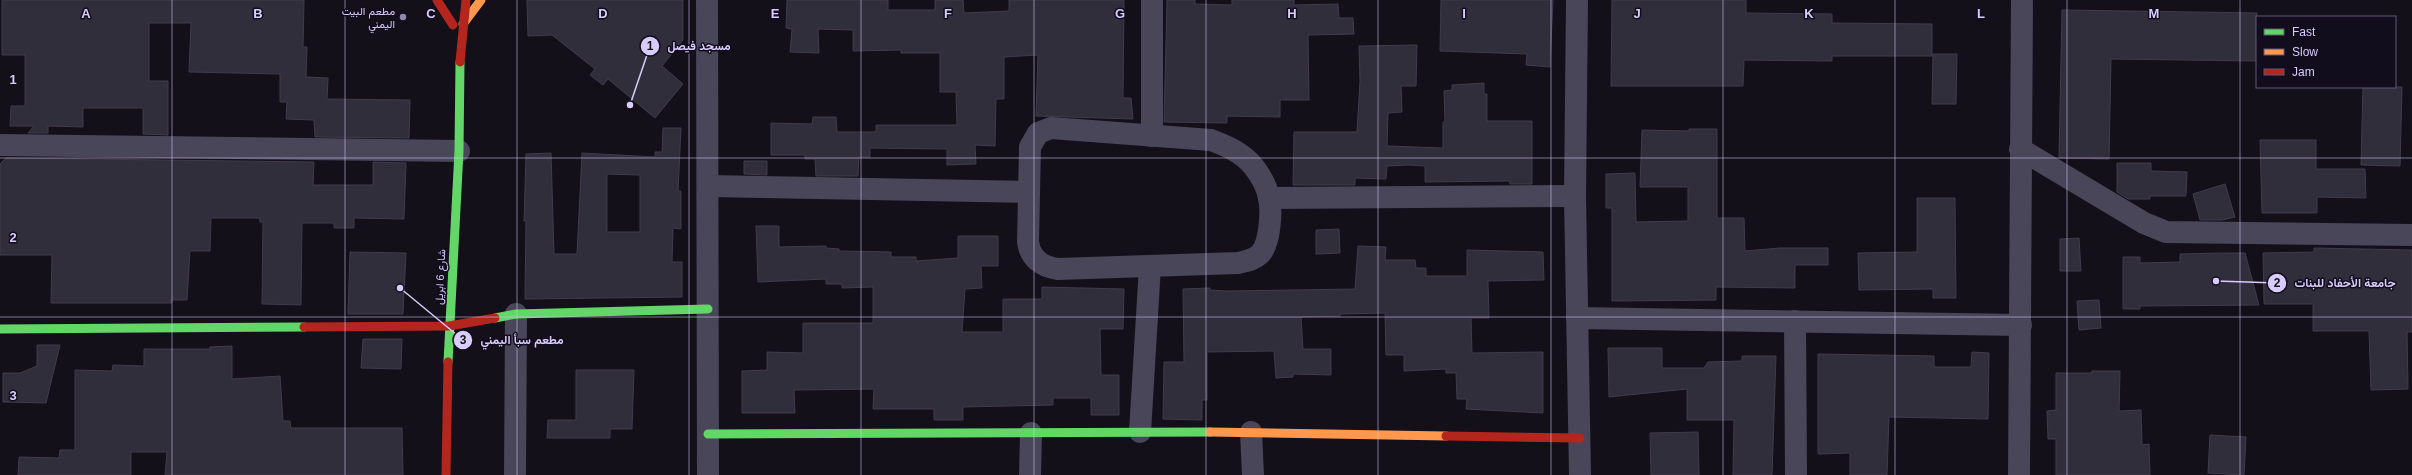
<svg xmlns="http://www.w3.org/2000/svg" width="2412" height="475" viewBox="0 0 2412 475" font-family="Arial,Vazirmatn,sans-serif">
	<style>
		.building { fill: #312e3c; stroke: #413b4d; fill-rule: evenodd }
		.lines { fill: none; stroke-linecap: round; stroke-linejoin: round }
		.street { stroke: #49465a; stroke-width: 22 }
		.fast { stroke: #63d668; stroke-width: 9 }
		.slow { stroke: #ff974d; stroke-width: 9 }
		.jam { stroke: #b3261e; stroke-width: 9 }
		.grid { fill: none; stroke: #d7ccfc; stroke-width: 1; stroke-opacity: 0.55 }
		.poi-dot { fill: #928aad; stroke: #120d1d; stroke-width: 1.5 }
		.labels { text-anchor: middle; stroke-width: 3; stroke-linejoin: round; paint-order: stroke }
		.poi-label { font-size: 11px; fill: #d7ccfc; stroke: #120d1d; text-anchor: end }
		.street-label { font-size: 11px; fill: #d7ccfc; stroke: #120d1d }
		.grid-label { font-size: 13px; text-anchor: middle; font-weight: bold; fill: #d7ccfc; stroke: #120d1d; stroke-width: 3; stroke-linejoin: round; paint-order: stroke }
		.leader { fill: none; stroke: #d7ccfc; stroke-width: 1.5 }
		.callout-dot { fill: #d7ccfc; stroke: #120d1d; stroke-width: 1.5 }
		.mark-label { font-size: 12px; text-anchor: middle; font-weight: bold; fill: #111 }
		.callout-label { font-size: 12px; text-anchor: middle; font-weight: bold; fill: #d7ccfc; stroke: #120d1d; stroke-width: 3; stroke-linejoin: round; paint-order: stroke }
	</style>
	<rect width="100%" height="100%" fill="#13101a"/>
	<g class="building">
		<polygon points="2,0 304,0 303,47 307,47 306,77 328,78 327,99 410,100 409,138 315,137 314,120 286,119 287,102 280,102 280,74 189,72 191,23 149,23 149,81 168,81 168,135 143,134 143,108 83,108 83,127 48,126 48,133 28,133 34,126 10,126 11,106 25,106 25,55 2,55"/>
		<polygon points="527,0 683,0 683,40 662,66 683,84 655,118 608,79 603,85 590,75 595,69 552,35 528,36"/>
		<polygon points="787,0 888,0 888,10 935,10 935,0 963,0 964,13 1009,11 1009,0 1124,0 1123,98 1131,98 1133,119 1036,116 1038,55 1004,57 1004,99 996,99 995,146 975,145 976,164 947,165 947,149 870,148 870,157 859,157 858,176 816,176 815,159 805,159 805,155 771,155 771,123 812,124 813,117 836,117 837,132 876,132 876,125 957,125 956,92 940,92 940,53 901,53 901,50 853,51 853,30 818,29 819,53 790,52 792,29 786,28"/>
		<polygon points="1167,0 1195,0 1195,4 1232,5 1232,0 1294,0 1294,5 1338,4 1339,18 1353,18 1354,34 1308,35 1309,100 1280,100 1280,117 1227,116 1227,123 1164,122"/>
		<polygon points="1441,0 1553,0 1550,67 1526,65 1527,54 1440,51"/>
		<polygon points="1612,0 1746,0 1746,13 1832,14 1832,23 1932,24 1932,56 1832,56 1832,61 1744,60 1743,86 1611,86"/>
		<polygon points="2062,10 2257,13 2257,61 2111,59 2109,159 2059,158"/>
		<polygon points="1417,45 1416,86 1401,86 1402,112 1388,113 1387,146 1443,148 1443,122 1445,122 1444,91 1452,90 1452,85 1484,83 1484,94 1487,94 1487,121 1532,121 1532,184 1510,184 1509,181 1425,182 1425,166 1409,165 1387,166 1386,179 1355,178 1355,185 1293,185 1294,132 1357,132 1360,81 1359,46"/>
		<polygon points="1933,54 1957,54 1956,104 1932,104"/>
		<polygon points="2363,87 2402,87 2400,166 2361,165"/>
		<path d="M663,128H681L678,191H681V229L673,228L672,262H682V297L525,299L526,221H524L526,154L551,153L554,254H577L582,153L655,157V152H662ZM607,174L640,175V232H607Z"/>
		<polygon points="1689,129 1717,129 1717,218 1744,218 1745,251 1780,248 1828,248 1828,265 1795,265 1795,288 1716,287 1716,300 1612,301 1612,208 1606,208 1606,174 1635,173 1636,222 1688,221 1688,187 1640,187 1642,130 1689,131"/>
		<polygon points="2260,140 2316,140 2316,169 2365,169 2366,198 2317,197 2317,213 2262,213"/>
		<polygon points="6,158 314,162 313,185 373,185 373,162 406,163 404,219 354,218 354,228 334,228 334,223 302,223 301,305 262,304 263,222 260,222 260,218 211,218 210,251 190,251 187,300 172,300 172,303 51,303 52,255 0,255 0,164"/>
		<polygon points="744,161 767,161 767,175 744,174"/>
		<polygon points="2117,163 2151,163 2151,171 2187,172 2186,196 2150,196 2150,199 2128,199 2117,192"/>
		<polygon points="2225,184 2235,217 2222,220 2200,220 2193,194"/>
		<polygon points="1917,198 1955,198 1956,298 1933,298 1933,289 1859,290 1858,253 1917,252"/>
		<polygon points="756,226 779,226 779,247 826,246 826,248 839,249 839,251 891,252 891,257 916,257 916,261 958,258 958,236 998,236 998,266 981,266 982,288 965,289 962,332 1003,332 1003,299 1042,299 1042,287 1124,289 1123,329 1100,329 1101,375 1119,375 1119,415 1091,415 1091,398 1053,398 1053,405 963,407 963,420 934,420 934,409 873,409 874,389 794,390 795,413 742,413 742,371 767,370 767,352 803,353 803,323 873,323 873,287 842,288 842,284 826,284 826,279 758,282"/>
		<polygon points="1339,229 1340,253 1316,254 1316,230"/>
		<polygon points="2079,238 2081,271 2060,271 2060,239"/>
		<polygon points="1358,246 1386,247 1385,260 1415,260 1416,268 1426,268 1426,276 1467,276 1467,250 1543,252 1544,280 1488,281 1489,318 1471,318 1472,353 1543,352 1543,413 1466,409 1467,399 1457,399 1456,373 1446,373 1446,369 1404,371 1404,355 1386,355 1385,313 1340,314 1340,316 1301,317 1303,349 1331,349 1331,375 1293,374 1293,377 1276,378 1274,351 1207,352 1207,400 1202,400 1202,420 1163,419 1164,362 1184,362 1183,289 1210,288 1210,290 1227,291 1355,289"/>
		<polygon points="2314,248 2412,250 2412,332 2407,332 2408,389 2371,390 2369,331 2313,331 2313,304 2264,304 2263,253 2314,252"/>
		<polygon points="350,252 406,253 403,314 348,314"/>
		<polygon points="2220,253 2245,253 2259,305 2140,306 2140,309 2123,309 2123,257 2140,257 2140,263 2180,262 2180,254"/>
		<polygon points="2099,300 2101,328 2079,330 2077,301"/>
		<polygon points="363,339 402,339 401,369 361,368"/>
		<polygon points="37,345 60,345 46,403 3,402 3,373 20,373 37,366"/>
		<polygon points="232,346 232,379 280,376 283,421 290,421 291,428 402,428 403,475 165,475 167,452 131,452 131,475 18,475 19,457 59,458 60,450 75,450 75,370 112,371 113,365 144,366 144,349 210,349 210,347"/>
		<polygon points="1608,348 1662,348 1662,368 1704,368 1708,362 1742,361 1742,356 1776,356 1772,475 1733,475 1734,420 1687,420 1687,389 1609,397"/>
		<polygon points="1972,352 1989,353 1988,419 1889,417 1887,475 1850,475 1850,453 1818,454 1818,354 1934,356 1934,367 1971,367"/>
		<polygon points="576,370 634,370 632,429 610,429 610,438 547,438 548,420 576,420"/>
		<polygon points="2092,371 2120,371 2119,411 2141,410 2142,445 2149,444 2150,475 2056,475 2056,439 2048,439 2047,411 2056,410 2056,373 2092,373"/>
		<polygon points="1698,432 1699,475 1651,475 1650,433"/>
		<polygon points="2210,435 2246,437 2244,475 2208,473"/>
	</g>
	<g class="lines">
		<g class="street">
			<polyline points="707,0 708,475"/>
			<polyline points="1152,0 1152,136"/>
			<polyline points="1577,0 1575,196 1580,475"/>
			<path d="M1051,128L1211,140C1227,146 1243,153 1254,167C1261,176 1267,187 1269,198C1272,211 1270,244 1260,254C1254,260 1246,261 1238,263L1058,269C1042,267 1030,258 1028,242L1030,147L1038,133Z"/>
			<polyline points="0,145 459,151"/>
			<polyline points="2020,149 2144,223 2166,232 2412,235"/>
			<polyline points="708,186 1029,192"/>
			<polyline points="1269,198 1575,196"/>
			<polyline points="1577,318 2021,325"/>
			<polyline points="1795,321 1796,475"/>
			<polyline points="1140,432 1150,266"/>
			<polyline points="1251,432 1253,475"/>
			<polyline points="515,475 516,314"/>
			<polyline points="1030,475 1031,433"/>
			<polyline points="2019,475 2022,0"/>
		</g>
		<g class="fast">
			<polyline points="495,318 516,314 708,309"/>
			<polyline points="0,329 304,327"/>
			<polyline points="448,362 459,151 460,62"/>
			<polyline points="708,434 1210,432"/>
		</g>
		<g class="slow">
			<polyline points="463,24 481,0"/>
			<polyline points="1210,432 1446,436"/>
		</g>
		<g class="jam">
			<polyline points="437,0 453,25"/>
			<polyline points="460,62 466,0"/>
			<polyline points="304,327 449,326 495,318"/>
			<polyline points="1446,436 1580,438"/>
			<polyline points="446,475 448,362"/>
		</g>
	</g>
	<path class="grid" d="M172,0V475M345,0V475M517,0V475M689,0V475M861,0V475M1034,0V475M1206,0V475M1378,0V475M1551,0V475M1723,0V475M1895,0V475M2067,0V475M2240,0V475M0,158H2412M0,317H2412"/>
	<circle class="poi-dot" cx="403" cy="17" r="4"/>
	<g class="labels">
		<g class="poi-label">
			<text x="395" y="15">مطعم البيت<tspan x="395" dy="13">اليمني</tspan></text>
		</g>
		<g class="street-label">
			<text transform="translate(440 277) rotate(-87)" y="4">شارع 6 ابريل</text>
		</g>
	</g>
	<g class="grid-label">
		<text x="86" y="18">A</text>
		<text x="258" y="18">B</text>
		<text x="431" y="18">C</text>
		<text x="603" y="18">D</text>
		<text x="775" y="18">E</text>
		<text x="948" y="18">F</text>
		<text x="1120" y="18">G</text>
		<text x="1292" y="18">H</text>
		<text x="1464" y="18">I</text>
		<text x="1637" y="18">J</text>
		<text x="1809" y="18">K</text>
		<text x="1981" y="18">L</text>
		<text x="2154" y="18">M</text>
		<text x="13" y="84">1</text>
		<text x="13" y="242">2</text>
		<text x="13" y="400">3</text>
	</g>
	<path class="leader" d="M630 105L650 46M2216 281L2277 283M400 288L463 340"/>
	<g class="callout-dot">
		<circle cx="630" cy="105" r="4"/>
		<circle cx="2216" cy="281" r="4"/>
		<circle cx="400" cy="288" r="4"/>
		<circle cx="650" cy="46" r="10"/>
		<circle cx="2277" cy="283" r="10"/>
		<circle cx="463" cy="340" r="10"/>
	</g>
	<g class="mark-label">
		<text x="650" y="50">1</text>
		<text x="2277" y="287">2</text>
		<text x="463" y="344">3</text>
	</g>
	<g class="callout-label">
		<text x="699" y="50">مسجد فيصل</text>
		<text x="2345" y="287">جامعة الأحفاد للبنات</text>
		<text x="522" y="344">مطعم سبأ اليمني</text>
	</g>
	<rect x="2256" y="16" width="140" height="72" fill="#120d1d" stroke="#615976"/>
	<rect x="2264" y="29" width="20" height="6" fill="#63d668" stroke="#615976"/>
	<text x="2292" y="36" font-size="12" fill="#d7ccfc">Fast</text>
	<rect x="2264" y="49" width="20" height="6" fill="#ff974d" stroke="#615976"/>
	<text x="2292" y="56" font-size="12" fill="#d7ccfc">Slow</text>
	<rect x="2264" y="69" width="20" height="6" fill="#b3261e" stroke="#615976"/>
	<text x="2292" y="76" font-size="12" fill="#d7ccfc">Jam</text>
</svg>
